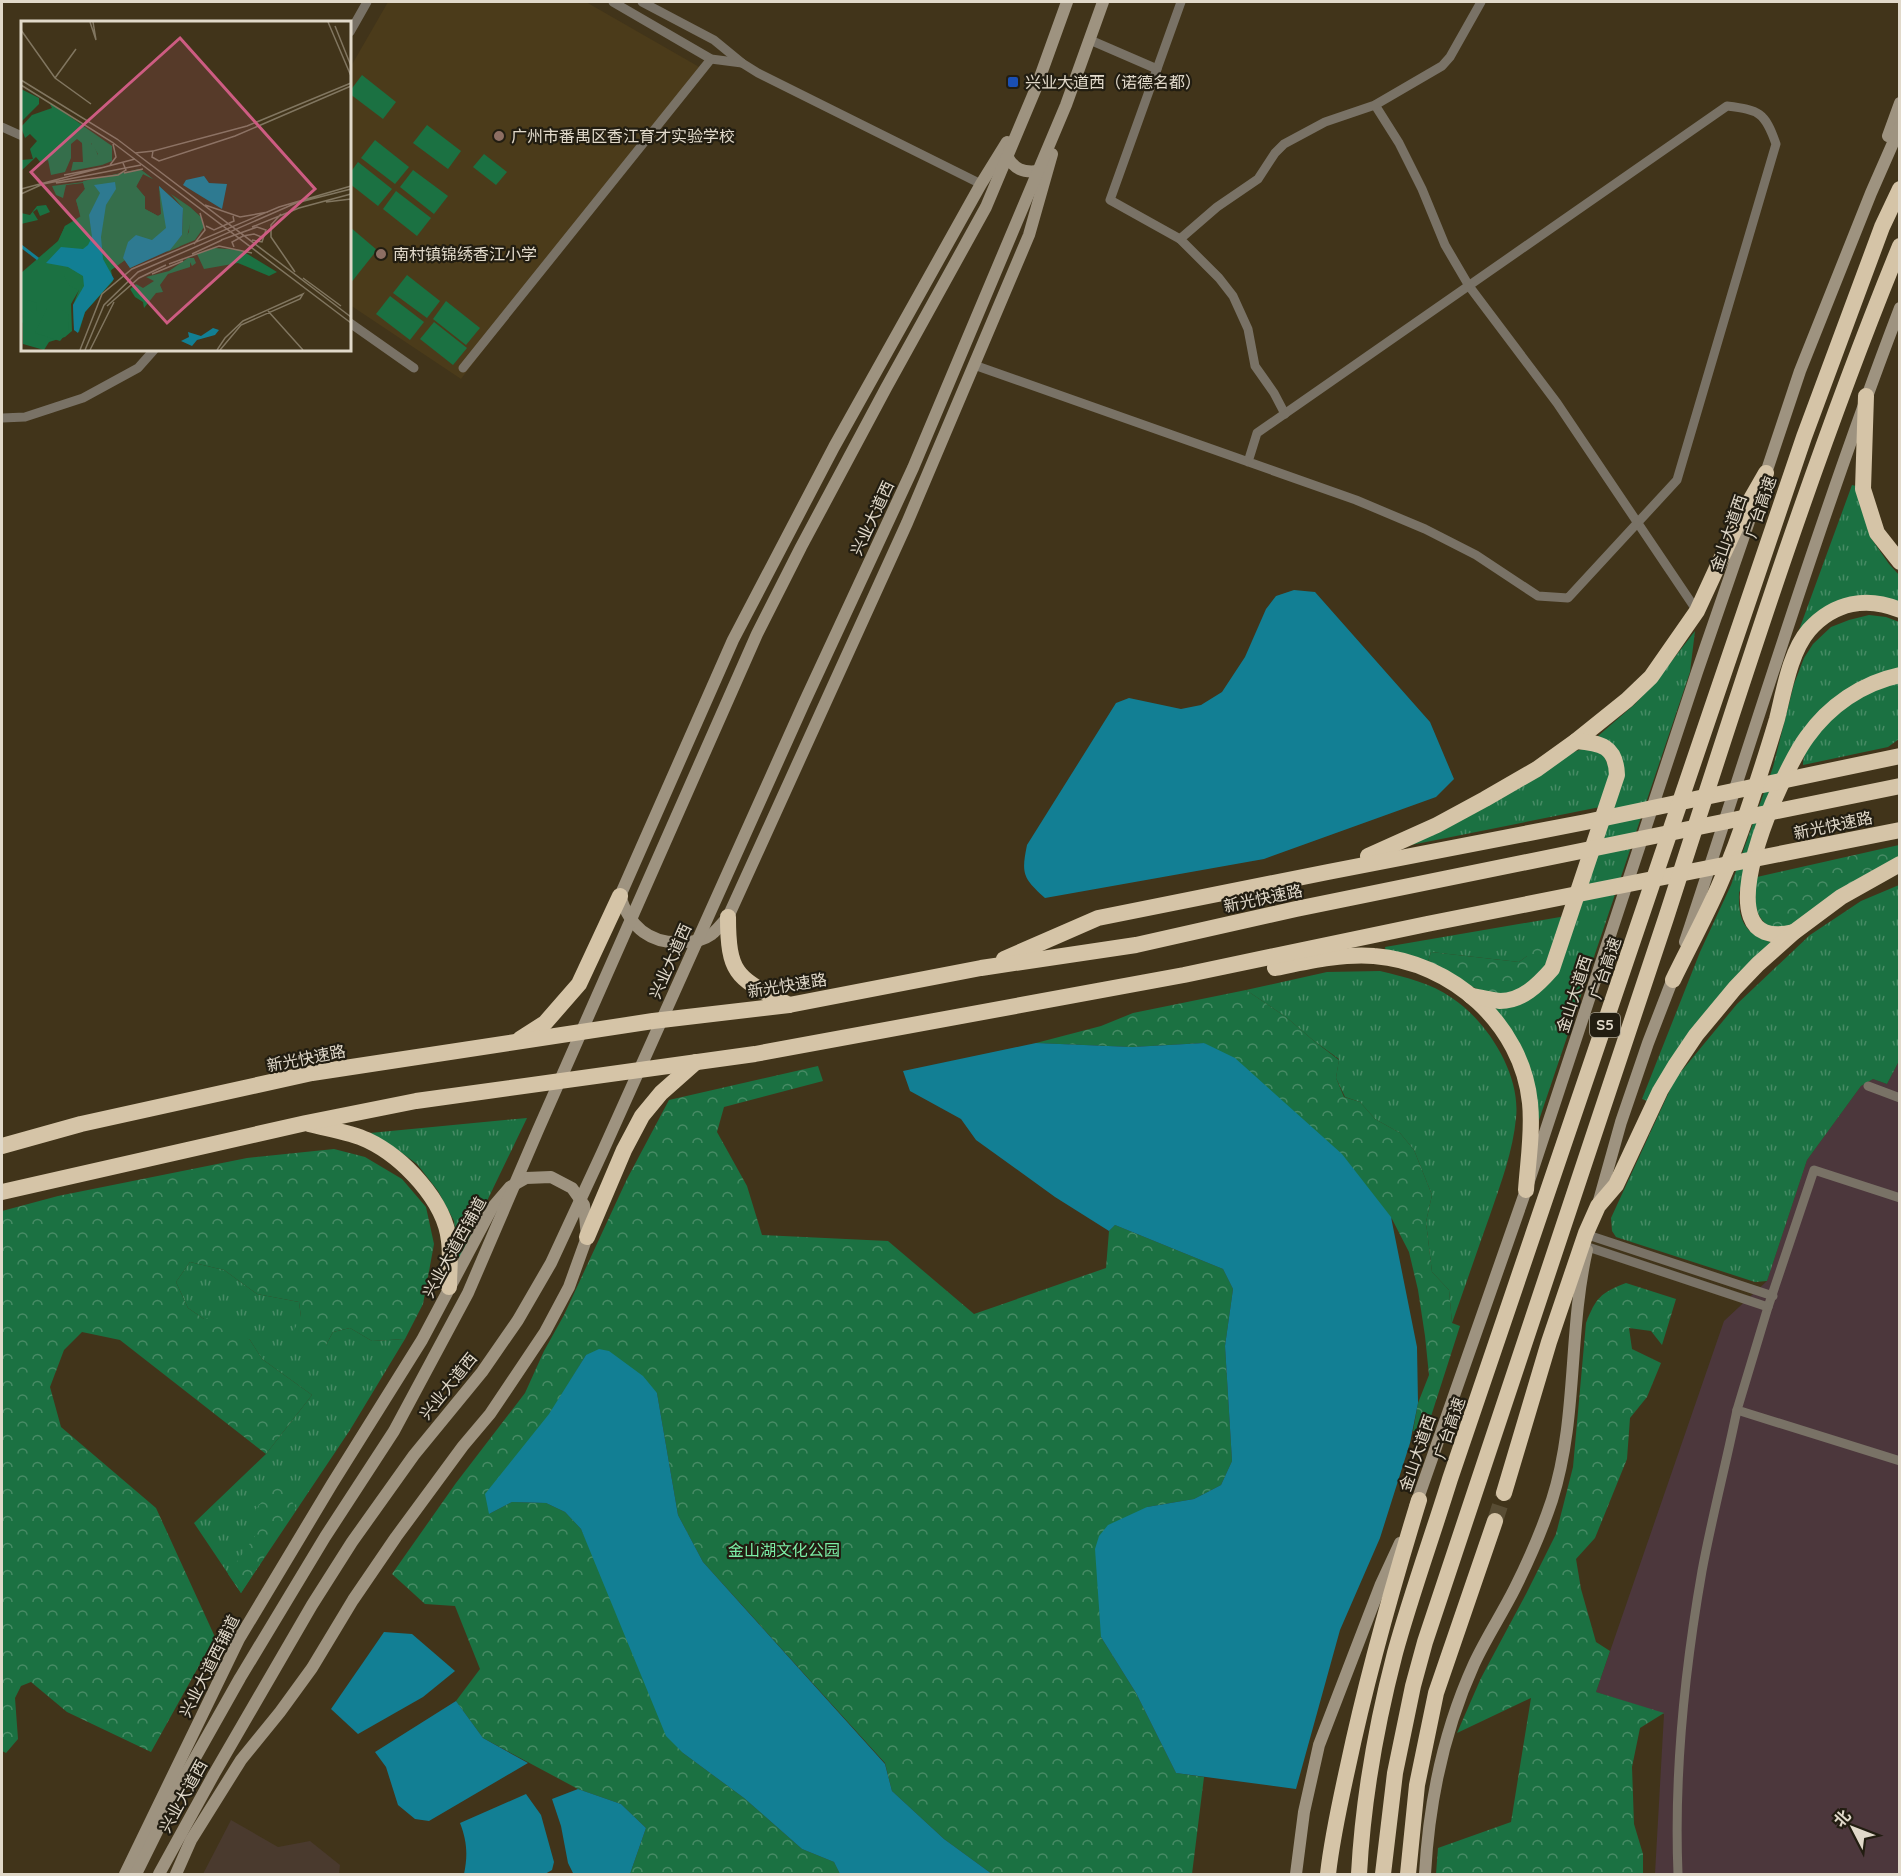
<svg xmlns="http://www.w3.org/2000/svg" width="1901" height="1876" viewBox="0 0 1901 1876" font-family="Quicksand,'Noto Sans SC',sans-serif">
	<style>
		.commercial { fill: #4c373c }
		.industrial { fill: #4a3a2e }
		.built { fill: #4b3b1a }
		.grass { fill: url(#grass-tufts) }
		.forest { fill: url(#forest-crowns) }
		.garden { fill: #1b7142 }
		.water { fill: #127f94 }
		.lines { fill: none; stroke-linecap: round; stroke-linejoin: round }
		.highway-tunnel { stroke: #594d34; stroke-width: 16; stroke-dasharray: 16 8; stroke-linecap: butt }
		.street { stroke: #797266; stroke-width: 9 }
		.secondary { stroke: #9e9380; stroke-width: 12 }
		.highway { stroke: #d5c4a7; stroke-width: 16 }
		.transit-dot { fill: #1a4fb4; stroke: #221d11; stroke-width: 2 }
		.education-dot { fill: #8d6e63; stroke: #221d11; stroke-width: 2 }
		.labels { text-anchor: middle; stroke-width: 4.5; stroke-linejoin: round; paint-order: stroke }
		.shield { fill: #221d11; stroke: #a8a192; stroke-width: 1.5 }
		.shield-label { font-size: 15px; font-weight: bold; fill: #e1d9ca }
		.poi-label { font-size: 16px; fill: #e1d9ca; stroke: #221d11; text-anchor: start }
		.street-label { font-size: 16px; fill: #e1d9ca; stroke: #221d11 }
		.park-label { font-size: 16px; fill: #7cefa7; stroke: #221d11 }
		.inset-river { fill: none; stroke: #127f94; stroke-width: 3 }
		.inset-road { fill: none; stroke: #817660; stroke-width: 1.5 }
		.view { fill: #cd5c82; fill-opacity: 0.15; stroke: #cd5c82; stroke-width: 3 }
		.inset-edge { fill: none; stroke: #e1d9ca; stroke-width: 3 }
	</style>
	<defs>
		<pattern id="grass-tufts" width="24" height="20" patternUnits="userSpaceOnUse" patternTransform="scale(1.5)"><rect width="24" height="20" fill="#1b7142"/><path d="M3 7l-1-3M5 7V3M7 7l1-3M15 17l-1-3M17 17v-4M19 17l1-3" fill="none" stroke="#478b65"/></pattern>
		<pattern id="forest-crowns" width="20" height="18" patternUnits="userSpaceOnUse" patternTransform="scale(1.5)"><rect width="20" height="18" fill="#1b7142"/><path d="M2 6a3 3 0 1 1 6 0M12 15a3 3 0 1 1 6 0" fill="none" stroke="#478b65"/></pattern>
	</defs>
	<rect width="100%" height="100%" fill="#41341a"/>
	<polygon class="commercial" points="1899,1061 1899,1874 1655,1874 1664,1714 1596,1692 1724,1321 1767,1281 1807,1160 1861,1086 1873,1079 1887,1084"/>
	<polygon class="industrial" points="231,1820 278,1847 310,1841 340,1865 339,1874 203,1874"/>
	<polygon class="built" points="388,2 586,2 701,68 461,379 350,305 350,68"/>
	<g class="grass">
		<polygon points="1852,485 1856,486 1871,538 1889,564 1899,575 1899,607 1847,608 1795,641"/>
		<path d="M1869,615L1886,617L1899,622V669L1863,680L1785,765L1739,893C1738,923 1746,934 1774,943L1650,1102L1642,1099L1700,952L1731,885L1773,767L1794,684L1804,658L1813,644L1831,627L1849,620Z"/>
		<polygon points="1695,631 1690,672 1537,1126 1491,1005 1533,997 1623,768 1611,743 1598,736 1635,704 1657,680"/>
		<path d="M1899,680V739L1888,747L1803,765C1803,754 1808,749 1814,740C1837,706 1863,695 1899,680Z"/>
		<polygon points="1589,747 1601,750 1611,771 1600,807 1411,845 1576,751"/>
		<polygon points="1899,885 1899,1061 1887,1084 1873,1079 1861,1086 1807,1160 1767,1281 1755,1282 1616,1237 1612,1231 1611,1218 1675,1079 1737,1004 1810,935 1861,901"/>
		<polygon points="1566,916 1556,943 1527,956 1519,962 1431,952 1428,961 1386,952 1385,947"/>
		<path d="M1380,971C1405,977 1431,983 1452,998C1487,1021 1521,1074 1516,1118C1513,1151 1501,1183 1490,1215C1477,1251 1465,1287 1452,1323L1449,1290L1432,1272L1426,1222L1432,1195L1414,1150L1400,1133L1375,1119L1360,1102L1345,1097L1336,1078L1339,1059L1314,1041L1286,1017L1246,990L1327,972Z"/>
		<polygon points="527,1118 459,1259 454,1221 438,1191 417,1164 395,1148 370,1133"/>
		<polygon points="190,1262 224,1270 257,1294 299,1302 301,1317 326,1345 333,1332 350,1328 372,1341 405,1339 350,1430 241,1593 194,1523 266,1454 312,1395 262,1359 250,1340 204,1319 188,1308 176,1282"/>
	</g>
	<g class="forest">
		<path d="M1899,845V858L1794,926L1769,927C1751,911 1755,899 1757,877Z"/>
		<path d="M1528,939L1556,943C1551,953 1547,968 1539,976C1504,1015 1462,982 1428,961L1431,952L1519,962L1527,956Z"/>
		<polygon points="1246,990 1286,1017 1314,1041 1339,1060 1336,1078 1344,1097 1360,1102 1375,1119 1400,1133 1414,1150 1432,1195 1426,1222 1432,1272 1449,1290 1452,1323 1460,1326 1425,1435 1413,1431 1418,1403 1429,1375 1425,1336 1418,1290 1409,1252 1392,1219 1204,1043 1132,1047 1036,1043 1101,1026 1133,1013"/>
		<polygon points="818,1066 823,1081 724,1107 717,1132 747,1186 762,1235 888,1241 974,1314 1106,1268 1109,1231 1115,1225 1223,1269 1233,1289 1225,1346 1232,1461 1221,1485 1194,1499 1147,1507 1101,1637 1136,1693 1176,1773 1204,1777 1192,1874 992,1874 944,1839 892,1791 885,1763 703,1562 678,1515 657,1393 586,1355 489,1514 512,1502 546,1503 565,1512 581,1529 683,1753 744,1798 802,1849 834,1862 840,1874 630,1874 646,1828 621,1804 578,1789 483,1738 456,1701 480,1669 455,1606 425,1604 392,1574 456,1483 525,1393 544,1351 564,1315 627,1179 669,1100"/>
		<polygon points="334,1149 365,1157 402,1179 426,1207 434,1244 423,1304 405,1339 372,1341 350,1328 333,1332 326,1345 315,1350 300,1341 293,1332 301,1317 299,1302 257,1294 224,1270 190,1262 176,1282 188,1308 204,1319 216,1315 250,1340 262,1359 312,1395 266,1454 120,1340 82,1332 64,1350 50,1387 61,1427 156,1508 215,1637 151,1752 67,1712 31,1682 21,1686 15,1698 18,1739 6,1753 2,1751 2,1211 58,1196 247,1158"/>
		<path d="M1626,1283L1676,1299L1662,1345L1651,1331L1629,1328L1632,1349L1661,1363L1647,1397L1630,1418L1627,1459L1595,1538L1576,1559L1581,1589L1596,1642L1610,1651L1596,1692L1664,1713L1640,1728L1632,1767L1634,1824L1643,1854V1874H1436L1438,1848L1511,1822L1531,1698L1457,1733L1481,1678L1526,1594L1556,1534L1573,1467L1586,1323C1596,1298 1600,1293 1626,1283Z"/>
		<polygon points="279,1481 296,1508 241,1593 228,1574 263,1525 255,1510"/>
	</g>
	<g class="garden">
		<polygon points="362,75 396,102 383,119 350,94 350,91"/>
		<polygon points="427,125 461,151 448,169 413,143"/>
		<polygon points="375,140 409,167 395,184 361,158"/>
		<polygon points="484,154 507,172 496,185 473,167"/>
		<polygon points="358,162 392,189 378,206 350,184 350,173"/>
		<polygon points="413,170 448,196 434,214 400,187"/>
		<polygon points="396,191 431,218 417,236 383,209"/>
		<polygon points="350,227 377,250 350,284"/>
		<polygon points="407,275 440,301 427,318 393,293"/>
		<polygon points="390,296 424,322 410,340 376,314"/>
		<polygon points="446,301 480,328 466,345 433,319"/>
		<polygon points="434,322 467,348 453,365 420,339"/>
	</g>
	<g class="water">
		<path d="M1294,590L1315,592L1430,722L1454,779L1436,797L1264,859L1045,898C1023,878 1021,874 1027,845L1116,703L1129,698L1181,709L1201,705L1222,692L1245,657L1266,609L1276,596Z"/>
		<polygon points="1036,1043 1132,1047 1204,1043 1235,1058 1342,1154 1391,1217 1417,1347 1418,1403 1410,1443 1380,1538 1340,1630 1296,1789 1176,1773 1136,1693 1101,1637 1095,1549 1099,1536 1108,1525 1147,1507 1194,1499 1221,1485 1232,1461 1225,1346 1233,1289 1223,1269 1115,1225 1109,1231 1055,1197 976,1140 961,1119 910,1091 903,1071"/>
		<polygon points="599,1349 609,1351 643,1376 657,1393 678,1515 703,1562 885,1764 892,1791 944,1839 992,1874 840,1874 834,1862 802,1849 744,1798 683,1753 666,1736 581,1529 565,1512 546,1503 512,1502 489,1514 485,1494 549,1414 586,1355"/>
		<polygon points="384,1632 412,1634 455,1671 423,1697 358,1734 331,1709"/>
		<polygon points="456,1701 483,1738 528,1763 429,1821 415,1819 398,1805 386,1767 375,1752"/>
		<polygon points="578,1789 621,1804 646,1828 630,1874 573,1873 568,1863 561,1826 552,1799"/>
		<path d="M526,1794L541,1815L554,1862L552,1870L545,1874H464C468,1855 467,1841 460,1823Z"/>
	</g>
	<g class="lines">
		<polyline class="highway-tunnel" points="1495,1521 1504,1493"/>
		<g class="street">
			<polyline points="613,2 711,59 742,63"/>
			<polyline points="642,2 714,40 742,63 758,73 981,184"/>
			<polyline points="350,32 367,2"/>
			<polyline points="1090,40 1157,69"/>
			<polyline points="1375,105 1399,143 1422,189 1445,245 1469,286 1557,403 1697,611"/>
			<polyline points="2,127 22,136"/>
			<polyline points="1180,239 1110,200 1181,2"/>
			<polyline points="350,323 414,368"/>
			<path d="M974,365L1356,500L1425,529L1476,555L1538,596L1568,598L1677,480L1776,144C1765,112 1759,110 1727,106L1257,433L1248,462"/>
			<polyline points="463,368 711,59"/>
			<polyline points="1285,414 1274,393 1255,366 1248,329 1233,296 1219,278 1180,239 1217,207 1258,179 1275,153 1284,144 1325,122 1375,105 1442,66 1450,57 1481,2"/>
			<polyline points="2,418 25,417 83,398 138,368 154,350"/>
			<polyline points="1868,1086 1900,1098"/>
			<polyline points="1900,1198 1814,1170 1768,1307 1737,1410 1900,1461"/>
			<polyline points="1591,1236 1773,1296"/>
			<polyline points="1588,1247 1768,1307"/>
			<path d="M1678,1874C1674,1776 1685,1668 1702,1571C1712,1517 1726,1464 1737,1410"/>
		</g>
		<g class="secondary">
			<polyline points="1888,136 1900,103"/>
			<path d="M1007,142L981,184L834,447L733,640L620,896C630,928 651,945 685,942C694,942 705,939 712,934C718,929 723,922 728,917L907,523L1029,235L1052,154"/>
			<path d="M1007,156C1014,169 1023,173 1038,171"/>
			<polyline points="1764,479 1800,371 1871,193 1900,127"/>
			<path d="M1685,942C1755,730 1820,517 1900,308"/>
			<polyline points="1598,1204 1621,1122 1648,1043 1675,973"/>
			<polyline points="1415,1507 1526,1190 1697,672 1756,501"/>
			<polyline points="125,1874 239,1639 332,1484 422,1340 492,1208 510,1187 526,1178 551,1177 572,1188 584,1205 587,1237 569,1287 545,1332 490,1414 463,1446 396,1537 353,1600 312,1668 280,1712 241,1760 191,1840 176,1874"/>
			<polyline points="136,1874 182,1781 240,1678 325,1537 394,1431 468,1293 538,1130 757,634 801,547 886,388 986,207 1036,88 1067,2"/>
			<polyline points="159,1874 214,1774 312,1605 352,1542 414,1455 482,1372 518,1320 551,1263 602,1153 804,703 913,468 1066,105 1103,2"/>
			<polyline points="1296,1874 1304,1812 1319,1745 1381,1584 1400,1543"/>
			<path d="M1425,1874C1429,1802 1444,1730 1474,1664C1486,1638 1502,1614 1515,1588C1529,1560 1542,1530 1552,1500C1578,1419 1568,1332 1587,1250"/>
		</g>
		<g class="highway">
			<polyline points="1866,396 1863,489 1877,533 1900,562"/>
			<polyline points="1368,856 1437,825 1485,799 1537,769 1576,741 1627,700 1651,677 1697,611 1739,520 1766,473"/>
			<path d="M728,917C728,978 739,978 789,1005"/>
			<path d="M1794,932C1694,957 1784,768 1807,737C1829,706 1862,683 1900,675"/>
			<polyline points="1004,959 1098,918 1328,872 1586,822 1900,756"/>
			<path d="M1275,968C1305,962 1344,953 1374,956C1452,962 1522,1024 1530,1103C1533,1131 1528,1161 1526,1190"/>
			<path d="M1673,980C1688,949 1705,918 1719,886C1731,859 1742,829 1751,801C1760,774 1769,746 1777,719C1784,691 1790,652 1809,630C1834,602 1867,596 1900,610"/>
			<path d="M1471,996C1480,997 1491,1000 1500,1001C1522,1001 1538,985 1552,969L1617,775C1616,746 1601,743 1576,741"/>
			<polyline points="520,1039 545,1023 579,984 620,896"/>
			<path d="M309,1124C328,1129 350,1132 367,1140C403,1157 445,1201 449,1241C451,1256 449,1272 449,1287"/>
			<polyline points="2,1146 81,1124 312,1073 653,1021 789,1005 981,968 1136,945 1296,909 1900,786"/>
			<polyline points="2,1192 306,1123 416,1101 755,1054 1184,975 1427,924 1900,830"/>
			<polyline points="587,1237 624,1150 642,1116 661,1093 696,1062"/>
			<polyline points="1504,1493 1549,1342 1586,1233 1598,1206 1616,1185 1660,1091 1675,1066 1696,1035 1735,988 1758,964 1794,932 1841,897 1900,864"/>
			<path d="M1328,1874C1332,1838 1340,1802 1348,1766C1367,1676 1392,1588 1419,1500"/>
			<path d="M1359,1874C1363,1800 1376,1726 1395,1653C1411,1595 1432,1537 1450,1479L1804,437L1882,227L1900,189"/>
			<path d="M1383,1874L1395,1773L1413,1686L1425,1642C1506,1401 1587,1160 1666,918C1739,692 1810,466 1900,246"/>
			<polyline points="1408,1874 1417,1785 1436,1693 1495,1521"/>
		</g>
	</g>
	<rect class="transit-dot" x="1007" y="76" width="12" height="12" rx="3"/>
	<g class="education-dot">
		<circle cx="499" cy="136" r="6"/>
		<circle cx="381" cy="254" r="6"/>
	</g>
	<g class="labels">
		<rect class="shield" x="1590" y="1013" width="30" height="24" rx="4.5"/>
		<g class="shield-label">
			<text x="1605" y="1030">S5</text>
		</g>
		<g class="poi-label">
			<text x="1025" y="88">兴业大道西（诺德名都）</text>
			<text x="511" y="142">广州市番禺区香江育才实验学校</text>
			<text x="393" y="260">南村镇锦绣香江小学</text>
		</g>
		<g class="street-label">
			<text transform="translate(1760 507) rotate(-71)" y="6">广台高速</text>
			<text transform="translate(872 518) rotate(-65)" y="6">兴业大道西</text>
			<text transform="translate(1728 533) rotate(-71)" y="6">金山大道西</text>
			<text transform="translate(1833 825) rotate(-12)" y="6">新光快速路</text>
			<text transform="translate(1263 898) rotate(-12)" y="6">新光快速路</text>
			<text transform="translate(670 961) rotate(-66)" y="6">兴业大道西</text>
			<text transform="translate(1605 968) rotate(-71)" y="6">广台高速</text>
			<text transform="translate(787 985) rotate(-9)" y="6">新光快速路</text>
			<text transform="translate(1574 994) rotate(-72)" y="6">金山大道西</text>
			<text transform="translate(306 1058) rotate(-11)" y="6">新光快速路</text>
			<text transform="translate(454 1247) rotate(-61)" y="6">兴业大道西铺道</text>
			<text transform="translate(448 1386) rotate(-51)" y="6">兴业大道西</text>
			<text transform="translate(1449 1428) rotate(-71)" y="6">广台高速</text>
			<text transform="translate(1417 1453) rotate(-71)" y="6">金山大道西</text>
			<text transform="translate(209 1666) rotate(-63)" y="6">兴业大道西铺道</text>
			<text transform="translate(183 1796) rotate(-61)" y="6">兴业大道西</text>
		</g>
		<g class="park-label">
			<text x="784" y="1556">金山湖文化公园</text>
		</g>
	</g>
	<g transform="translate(21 21)">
		<rect width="330" height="330" fill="#41341a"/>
		<path d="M0,68L18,77V83L0,101ZM72,122L81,144L50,150L52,141H70L68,125ZM119,148L132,158L122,153L115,165L124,176V188L137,195L140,193L138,165L162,187L153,225L109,247L104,239L90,249L92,260L64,291L58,311L53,309L52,284L58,269L50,283L51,310L44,316L28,321L23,329L2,323L0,252L37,220L44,205L60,195L55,179L64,168L62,162L45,164L42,177L35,174L31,165L86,158ZM169,186L180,196L183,206L174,219L157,226L168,211ZM193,227L220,229L256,251L248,255L217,242L183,248L176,233Z" fill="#1b7142"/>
		<path d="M28,81L91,125V140L81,144L74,138L77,133L70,122V141L62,142L61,122L56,118L50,123V137L44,151L30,154L27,139L20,142L15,136L0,150V139L12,138L9,128L16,120L9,113L4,117L0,106L11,94L31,87ZM119,148L132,158L122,153L115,166L124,176V188L137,195L141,193L144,207L131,219L121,215L107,221L104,239L90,249L82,238L80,215L85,184L95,168L93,160L86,161L74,164L79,172L68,194L71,216L67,224L63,228L40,226L38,219L44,205L60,198L55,179L64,168L62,160ZM150,173L169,186L170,199L166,216L158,226L146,231L161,214L162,187ZM16,185L25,184L29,191L19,195L16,188L12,191L17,199L0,203V192L9,194ZM167,237H173L175,242L171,245L169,241V246L147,253L139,264L142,271L135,272L123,287L122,281L114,276L109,268L115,263L122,267L133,260L125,256L148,250ZM47,246L62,255L60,270L49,265L43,255ZM7,279L16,282L15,290L0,303ZM26,287H38L47,293L48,309L39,320L14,312Z" fill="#1b7142"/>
		<path d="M183,155L188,162L206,163L201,188L162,164L165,159ZM94,161L95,168L85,184L80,216L82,238L93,258L64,291L57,312L53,309L52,284L63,265L62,255L47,246L25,242L40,226L62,228L67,224L71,216L68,194L79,172L73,164ZM138,165L162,187L161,214L149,229L109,247L102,237L107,221L115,214L131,219L145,207ZM192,307L198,309L194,314L176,319L171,325L160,320L168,316L167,311L180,315Z" fill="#127f94"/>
		<path class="inset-river" d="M0,225L17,238"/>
		<path class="inset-road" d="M69,1L75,19L72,1M307,1L330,55M314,5L330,45M0,9L34,57L70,83M34,57L55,28M0,59L96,118L330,296M330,62L226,105L132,130L131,136L138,140L214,115L330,65M0,64L91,121L330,302M114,132L132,130M89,144L95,136L92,123M103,152L122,148M43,154L84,146M35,162L97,154L105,149L102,142M0,168L114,138M0,173L22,163L120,144M305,181L330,178M184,184L219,196L247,191M260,193L250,204V216L274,251M185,205L193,209L213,200L212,195M231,206L278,187L330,173M200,219L236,206L245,209L241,221L231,219M173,223L184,209L179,192M213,226L211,221L222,215L233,213L243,217M171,233L201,219M148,243L198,225L231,232M131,253L162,240M282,257L320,285M86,285L118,257L145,244M247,290L282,329M59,329L81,273L111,248L258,186L330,165M64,329L83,284L117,251L275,182L330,168M69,329L93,281M196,329L204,317L222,300L282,273L279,278L220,304L199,329"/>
		<path class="view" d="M159,17L294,168L146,302L10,151Z"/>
		<rect width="330" height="330" class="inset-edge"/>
	</g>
	<rect width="1901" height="1876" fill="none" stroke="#e1d9ca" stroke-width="6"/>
	<g transform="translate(1853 1828) rotate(312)" stroke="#221d11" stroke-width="4.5" paint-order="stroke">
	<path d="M0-4.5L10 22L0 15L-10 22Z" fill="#e1d9ca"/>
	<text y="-9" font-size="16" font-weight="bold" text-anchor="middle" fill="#e1d9ca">北</text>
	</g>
</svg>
